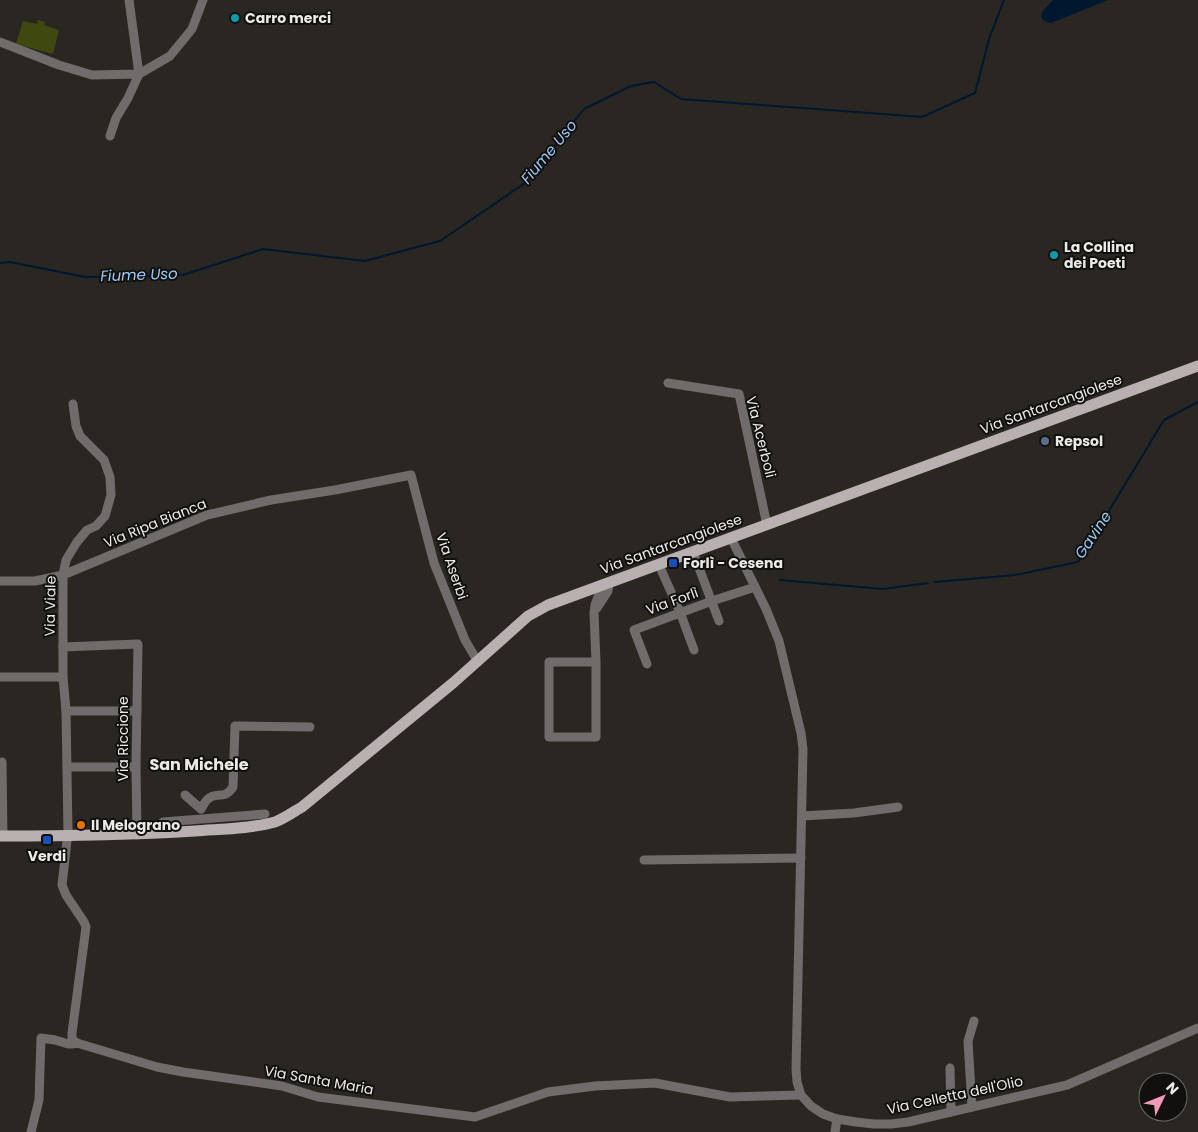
<svg xmlns="http://www.w3.org/2000/svg" width="1198" height="1132" viewBox="0 0 1198 1132" font-family="Poppins,sans-serif">
	<style>
		.green { fill: #3f490f }
		.water { fill: #001730 }
		.lines { fill: none; stroke-linecap: round; stroke-linejoin: round }
		.stream { stroke: #001730; stroke-width: 2 }
		.minor { stroke: #706c6c; stroke-width: 9 }
		.major { stroke: #b9b1b1; stroke-width: 11 }
		.culture-dot { fill: #0f9aa8; stroke: #11100e; stroke-width: 2 }
		.service-dot { fill: #5c6f8a; stroke: #11100e; stroke-width: 2 }
		.transit-dot { fill: #1a4fb4; stroke: #11100e; stroke-width: 2 }
		.food-dot { fill: #e8710a; stroke: #11100e; stroke-width: 2 }
		.labels { text-anchor: middle; stroke-width: 4; stroke-linejoin: round; paint-order: stroke }
		.poi-label { font-size: 14px; font-weight: bold; fill: #eceae6; stroke: #11100e; text-anchor: start }
		.street-label { font-size: 14px; fill: #eceae6; stroke: #11100e }
		.water-label { font-size: 15px; font-style: italic; fill: #9ccbf7; stroke: #11100e }
		.quarter-label { font-size: 16px; font-weight: bold; fill: #eceae6; stroke: #11100e }
	</style>
	<rect width="100%" height="100%" fill="#2a2722"/>
	<polygon class="green" points="38,20 45,22 44,25 59,30 53,54 16,44 23,21 37,24"/>
	<polygon class="water" points="1053,0 1108,0 1051,23 1044,21 1041,17 1042,12"/>
	<g class="lines">
		<g class="stream">
			<polyline points="0,263 10,262 85,277 183,275 263,249 365,261 440,241 525,183 584,109 631,86 654,82 681,99 922,117 975,93 989,39 1004,0"/>
			<polyline points="780,580 883,589 928,583"/>
			<polyline points="935,582 1015,575 1078,562 1164,420 1198,402"/>
		</g>
		<g class="minor">
			<polyline points="129,0 139,74"/>
			<polyline points="0,42 59,65 92,75 139,74 170,56 192,29 203,0"/>
			<polyline points="110,136 116,118 128,98 139,74"/>
			<polyline points="668,383 739,394 767,525"/>
			<polyline points="73,404 76,426 80,436 104,460 110,477 111,495 105,516 96,526 87,530 77,542 66,560 63,575 63,677 66,711 68,832 62,885 66,895 84,922 86,927 72,1033 72,1039 77,1043 157,1067 183,1072 282,1086 318,1097 475,1117 548,1092 595,1086 655,1083 730,1097 801,1095"/>
			<polyline points="731,538 766,609 779,641 801,733 803,749 796,1069 797,1082 801,1095 811,1106 823,1114 837,1119 856,1122 874,1124 891,1124 908,1122 1067,1085 1198,1028"/>
			<polyline points="693,552 719,621"/>
			<polyline points="659,565 680,612 694,650"/>
			<polyline points="0,581 35,581 63,575 207,515 271,500 335,490 411,475 434,563 465,640 478,662"/>
			<polyline points="597,608 608,591 609,583"/>
			<polyline points="63,647 138,644 136,767 137,835"/>
			<polyline points="596,662 549,662 549,737 596,737 596,662 594,613 595,605 602,586"/>
			<polyline points="647,664 634,630 712,601 755,587"/>
			<polyline points="0,677 63,677"/>
			<polyline points="66,711 137,711"/>
			<polyline points="2,762 3,836"/>
			<polyline points="67,767 136,767"/>
			<polyline points="185,795 201,809"/>
			<path d="M201,809C203,806 205,801 208,799C216,791 224,801 233,787L235,726L310,727"/>
			<polyline points="802,816 854,813 898,807"/>
			<polyline points="163,822 265,814"/>
			<polyline points="644,860 801,858"/>
			<polyline points="950,1068 951,1112"/>
			<polyline points="972,1107 968,1041 974,1021"/>
			<path d="M31,1132L39,1100L41,1038C46,1039 50,1039 55,1040C63,1042 68,1046 77,1043"/>
			<polyline points="835,1132 837,1119"/>
		</g>
		<path class="major" d="M0,836C65,836 130,835 195,831C221,829 250,829 275,822C285,818 293,812 302,807L453,683L528,616L548,605L1198,366"/>
	</g>
	<g class="culture-dot">
		<circle cx="235" cy="18" r="5"/>
		<circle cx="1054" cy="255" r="5"/>
	</g>
	<circle class="service-dot" cx="1045" cy="441" r="5"/>
	<g class="transit-dot">
		<rect x="668" y="558" width="10" height="10" rx="2.5"/>
		<rect x="42" y="835" width="10" height="10" rx="2.5"/>
	</g>
	<circle class="food-dot" cx="81" cy="825" r="5"/>
	<g class="labels">
		<g class="poi-label">
			<text x="245" y="23">Carro merci</text>
			<text x="1064" y="252">La Collina<tspan x="1064" dy="16">dei Poeti</tspan></text>
			<text x="1055" y="446">Repsol</text>
			<text x="683" y="568">Forlì - Cesena</text>
			<text x="91" y="830">Il Melograno</text>
			<text x="47" y="861" text-anchor="middle">Verdi</text>
		</g>
		<g class="street-label">
			<text transform="translate(1051 404) rotate(-20)" y="5">Via Santarcangiolese</text>
			<text transform="translate(761 437) rotate(76)" y="5">Via Acerboli</text>
			<text transform="translate(155 523) rotate(-22)" y="5">Via Ripa Bianca</text>
			<text transform="translate(671 544) rotate(-20)" y="5">Via Santarcangiolese</text>
			<text transform="translate(452 566) rotate(71)" y="5">Via Aserbi</text>
			<text transform="translate(672 601) rotate(-20)" y="5">Via Forlì</text>
			<text transform="translate(50 606) rotate(-89)" y="5">Via Viale</text>
			<text transform="translate(123 739) rotate(-90)" y="5">Via Riccione</text>
			<text transform="translate(319 1080) rotate(10)" y="5">Via Santa Maria</text>
			<text transform="translate(955 1095) rotate(-12)" y="5">Via Celletta dell'Olio</text>
		</g>
		<g class="water-label">
			<text transform="translate(549 152) rotate(-50)" y="5">Fiume Uso</text>
			<text transform="translate(139 275) rotate(-2)" y="5">Fiume Uso</text>
			<text transform="translate(1093 535) rotate(-56)" y="5">Gavine</text>
		</g>
		<g class="quarter-label">
			<text x="199" y="770">San Michele</text>
		</g>
	</g>
	<g transform="translate(1163 1097) rotate(47)"><circle r="24" fill="#11100e" stroke="#696764"/>
	<path d="M0-4L9 19L0 12L-9 19Z" fill="#ef9ab8"/>
	<text y="-8" font-size="14" font-weight="bold" text-anchor="middle" fill="#eceae6">N</text>
	</g>
</svg>
